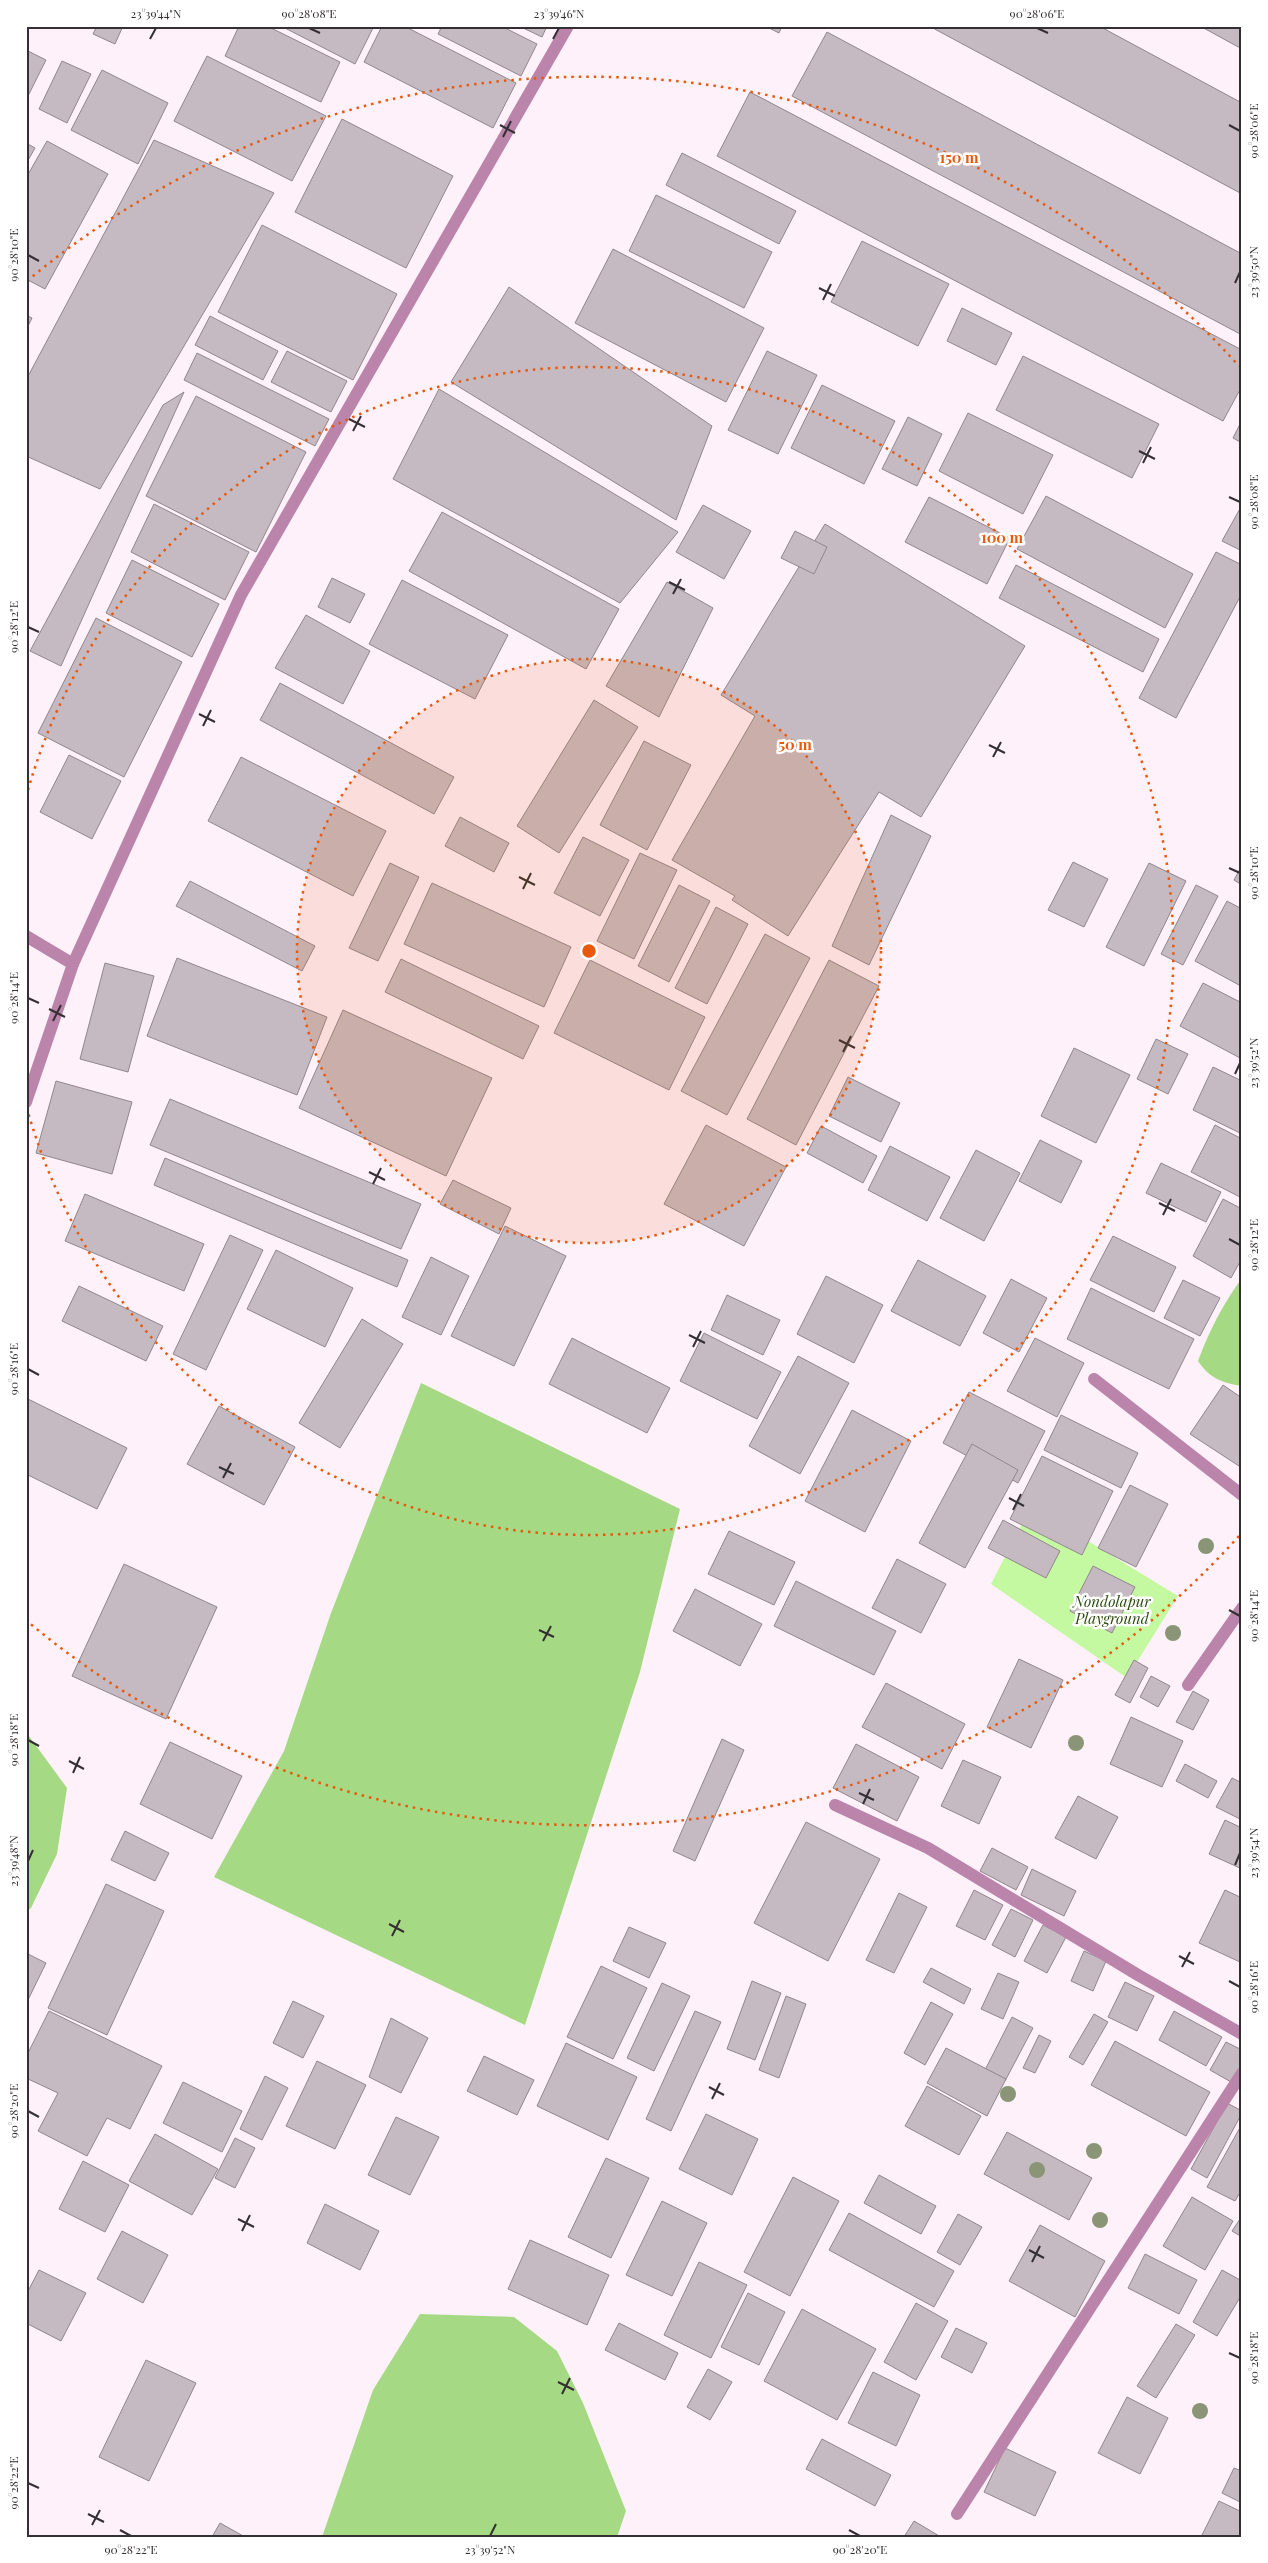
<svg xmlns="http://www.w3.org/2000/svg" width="1268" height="2563" viewBox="0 0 1268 2563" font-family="'Playfair Display',serif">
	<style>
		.green { fill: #c4f9a2 }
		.water { fill: #a5d983 }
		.building { fill: #c5bac1; stroke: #92868e }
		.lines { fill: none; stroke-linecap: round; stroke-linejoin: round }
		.minor { stroke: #bb84aa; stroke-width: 12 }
		.tree { fill: #8a9578 }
		.ticks { fill: none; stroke: #342f32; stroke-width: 2 }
		.ring { fill: none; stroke: #e8590c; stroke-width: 2.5; stroke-dasharray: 2.5 5 }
		.labels { text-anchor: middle; stroke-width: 5; stroke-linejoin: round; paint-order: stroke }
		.park-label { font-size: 15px; font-style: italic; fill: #2b4a0f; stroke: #fff }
		.centre { fill: #e8590c; stroke: #fff; stroke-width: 2.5 }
		.ring-label { font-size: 15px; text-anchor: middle; font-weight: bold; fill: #e8590c; stroke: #fff; stroke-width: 5; stroke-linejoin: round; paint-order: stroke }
		.neatline { fill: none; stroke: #342f32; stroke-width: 2 }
		.ticks-label { font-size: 12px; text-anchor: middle; fill: #342f32 }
	</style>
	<rect width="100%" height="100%" fill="#fef1f9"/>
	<polygon class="green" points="1031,1506 1178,1596 1127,1678 991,1584"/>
	<g class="water">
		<path d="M1242,1278V1386C1222,1383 1209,1378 1198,1361C1209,1331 1223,1304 1242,1278Z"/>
		<polygon points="421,1383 680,1509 640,1672 525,2025 214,1877 284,1751 331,1613"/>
		<polygon points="26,1732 67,1788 57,1854 31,1908 26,1912"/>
		<polygon points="420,2314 514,2317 557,2351 583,2403 626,2511 617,2537 322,2537 373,2390"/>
	</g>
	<g class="building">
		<polygon points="97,26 123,26 115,44 93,34"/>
		<polygon points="239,26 267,26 340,62 321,102 225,56"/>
		<polygon points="281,26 374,26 355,64"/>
		<polygon points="382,26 404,26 516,83 493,128 364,62"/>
		<polygon points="442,26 501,26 537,44 521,76 438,34"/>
		<polygon points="519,26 547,26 542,37"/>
		<polygon points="765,26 782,26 779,33"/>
		<polygon points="929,26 1099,26 1242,103 1242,194"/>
		<polygon points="1200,26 1242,26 1242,49"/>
		<polygon points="827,32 1242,254 1242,335 792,96"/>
		<polygon points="26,50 46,60 26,100"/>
		<polygon points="207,56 326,116 292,181 174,121"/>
		<polygon points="62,61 91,74 67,123 39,109"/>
		<polygon points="102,70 168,103 138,164 71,130"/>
		<polygon points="750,92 1242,350 1242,386 1223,421 717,156"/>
		<polygon points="342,119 453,176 406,268 295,212"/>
		<polygon points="154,140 274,193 100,489 26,456 26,380"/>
		<polygon points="47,141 108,174 45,289 26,279 26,178"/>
		<polygon points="26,143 35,148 26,164"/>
		<polygon points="682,153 796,211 779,244 666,185"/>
		<polygon points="656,195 772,252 744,308 629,251"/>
		<polygon points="262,225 397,294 353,380 218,312"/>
		<polygon points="862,241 949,284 918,346 831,302"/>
		<polygon points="613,249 764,328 726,402 575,323"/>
		<polygon points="509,287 712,426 676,520 451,382"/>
		<polygon points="962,308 1012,333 996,365 947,341"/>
		<polygon points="26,315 32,318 26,330"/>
		<polygon points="210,316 278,351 263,380 195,345"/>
		<polygon points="287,351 347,381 331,412 271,382"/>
		<polygon points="767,351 817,375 778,454 728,430"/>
		<polygon points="197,353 329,419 315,446 184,380"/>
		<polygon points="1023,356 1159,424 1132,478 996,410"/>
		<polygon points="822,385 895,421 864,484 791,448"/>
		<polygon points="439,389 678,532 620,603 393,479"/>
		<polygon points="184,392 61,666 30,651 163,405"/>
		<polygon points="196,396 306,452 256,552 146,496"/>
		<polygon points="968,413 1053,455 1023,514 939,471"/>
		<polygon points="908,417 942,434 917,486 882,469"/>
		<polygon points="1242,420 1242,443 1233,438"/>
		<polygon points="1046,496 1193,574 1165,628 1017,549"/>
		<polygon points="929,497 1010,538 987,584 905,542"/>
		<polygon points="154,504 249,552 225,600 131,552"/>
		<polygon points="703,505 751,531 724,579 676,552"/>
		<polygon points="1242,505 1242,551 1222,541"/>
		<polygon points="442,512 619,609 586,669 409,571"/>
		<polygon points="825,524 1025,646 921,817 879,792 788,936 732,900 735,896 672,860 755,716 721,695"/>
		<polygon points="795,531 827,547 814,574 781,558"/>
		<polygon points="1216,552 1242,565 1242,593 1176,718 1139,698"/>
		<polygon points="132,560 219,604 192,657 106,613"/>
		<polygon points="1016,565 1159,639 1143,672 999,598"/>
		<polygon points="332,578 365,594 350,623 318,607"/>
		<polygon points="402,580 508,635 475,699 369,644"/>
		<polygon points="667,582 713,608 659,717 606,686"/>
		<polygon points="306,615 370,651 343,704 275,668"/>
		<polygon points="96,618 182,662 124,777 38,733"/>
		<polygon points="280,683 454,777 434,814 260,720"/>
		<polygon points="594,700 638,727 559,853 517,826"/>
		<polygon points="644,741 691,765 647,850 600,825"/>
		<polygon points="69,755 121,781 92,839 40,812"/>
		<polygon points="241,757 386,831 353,896 208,821"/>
		<polygon points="891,815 931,836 869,965 832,946"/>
		<polygon points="460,817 509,843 494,872 445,846"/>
		<polygon points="583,837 629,860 600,916 554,893"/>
		<polygon points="640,853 677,870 634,959 597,941"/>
		<polygon points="1073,862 1108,879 1084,927 1048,910"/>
		<polygon points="390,863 419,877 378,961 349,948"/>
		<polygon points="1149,863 1186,881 1144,966 1106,947"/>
		<polygon points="1242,865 1242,885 1234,880"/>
		<polygon points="190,881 315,946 302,971 176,906"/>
		<polygon points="432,883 571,947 544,1007 404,944"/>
		<polygon points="679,885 710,901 669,982 638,966"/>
		<polygon points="1196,885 1218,896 1183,965 1161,954"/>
		<polygon points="1227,901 1242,909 1242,980 1239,985 1195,961"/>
		<polygon points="716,907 748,924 707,1004 675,988"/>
		<polygon points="765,934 810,958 727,1115 681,1091"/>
		<polygon points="177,958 327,1017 297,1095 147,1036"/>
		<polygon points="401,959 539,1026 523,1059 385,992"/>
		<polygon points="590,960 705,1017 669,1090 554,1033"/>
		<polygon points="829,960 879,986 796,1145 747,1119"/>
		<polygon points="105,963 154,976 128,1072 80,1059"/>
		<polygon points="1203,983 1242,1003 1242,1059 1180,1026"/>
		<polygon points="343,1010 492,1078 446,1176 299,1108"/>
		<polygon points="1156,1039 1188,1054 1168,1094 1137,1079"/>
		<polygon points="1074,1048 1130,1075 1096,1143 1041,1116"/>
		<polygon points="1213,1067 1242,1081 1242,1134 1193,1110"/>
		<polygon points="848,1077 900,1103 881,1142 829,1116"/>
		<polygon points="56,1081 132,1102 112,1174 36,1153"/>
		<polygon points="170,1099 421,1204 401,1249 150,1145"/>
		<polygon points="706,1125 786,1167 744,1246 664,1204"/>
		<polygon points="1215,1125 1242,1139 1242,1198 1191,1172"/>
		<polygon points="821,1126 877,1156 863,1183 807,1153"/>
		<polygon points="1040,1140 1082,1161 1061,1203 1019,1181"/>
		<polygon points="890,1146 950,1177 927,1221 868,1190"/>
		<polygon points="976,1150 1020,1173 984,1241 940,1218"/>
		<polygon points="165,1158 408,1260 397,1287 154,1185"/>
		<polygon points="1161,1163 1221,1192 1206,1222 1146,1193"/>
		<polygon points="453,1180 511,1208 499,1234 440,1204"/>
		<polygon points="85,1194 204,1244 184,1291 65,1241"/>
		<polygon points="1223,1199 1242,1209 1242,1258 1231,1278 1193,1256"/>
		<polygon points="505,1226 566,1256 514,1366 451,1336"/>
		<polygon points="230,1235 263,1250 206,1370 173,1354"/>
		<polygon points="1113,1236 1176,1267 1154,1312 1090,1280"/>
		<polygon points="276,1250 353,1288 325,1347 247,1309"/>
		<polygon points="431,1257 469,1276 441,1335 402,1317"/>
		<polygon points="918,1260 986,1296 960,1346 891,1311"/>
		<polygon points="826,1276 883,1305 854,1363 797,1334"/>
		<polygon points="1011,1279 1047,1298 1019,1352 983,1333"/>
		<polygon points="1183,1280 1220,1298 1200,1336 1164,1318"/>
		<polygon points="79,1286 163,1326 146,1361 62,1321"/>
		<polygon points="1091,1288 1194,1339 1169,1389 1067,1339"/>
		<polygon points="727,1295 780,1320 763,1355 711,1330"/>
		<polygon points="362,1319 403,1344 340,1448 299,1423"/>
		<polygon points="704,1333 781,1372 757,1419 680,1381"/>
		<polygon points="572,1338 670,1388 647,1433 549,1384"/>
		<polygon points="1035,1338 1084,1363 1057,1417 1007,1391"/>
		<polygon points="798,1356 849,1383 800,1474 749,1446"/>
		<polygon points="1223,1385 1242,1398 1242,1462 1239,1466 1190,1434"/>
		<polygon points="969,1392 1045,1431 1018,1483 943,1443"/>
		<polygon points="26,1398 127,1448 97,1509 26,1474"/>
		<polygon points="219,1406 295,1447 264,1505 187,1464"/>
		<polygon points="852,1410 911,1441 865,1532 805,1501"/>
		<polygon points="1061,1415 1138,1453 1121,1488 1044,1450"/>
		<polygon points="972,1444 1018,1470 965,1568 919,1543"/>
		<polygon points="1042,1456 1113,1491 1082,1555 1010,1519"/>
		<polygon points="1130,1485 1168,1504 1136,1567 1098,1548"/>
		<polygon points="1003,1520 1060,1551 1046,1578 988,1548"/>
		<polygon points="729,1531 795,1562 774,1605 708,1574"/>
		<polygon points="897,1559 946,1584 921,1633 872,1608"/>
		<polygon points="124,1564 217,1607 166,1719 72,1676"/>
		<polygon points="1093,1566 1135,1587 1112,1633 1070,1611"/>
		<polygon points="796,1581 896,1631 874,1675 774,1626"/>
		<polygon points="695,1589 762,1624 740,1666 673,1631"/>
		<polygon points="1019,1659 1063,1680 1031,1748 987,1727"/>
		<polygon points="1134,1660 1148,1668 1130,1703 1115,1695"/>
		<polygon points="1151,1676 1170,1686 1158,1707 1140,1697"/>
		<polygon points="886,1683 965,1724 942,1769 862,1727"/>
		<polygon points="1193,1691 1209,1700 1193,1730 1176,1722"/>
		<polygon points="1131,1717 1183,1741 1162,1787 1110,1764"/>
		<polygon points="722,1739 744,1750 695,1861 673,1851"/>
		<polygon points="170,1742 242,1776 212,1839 140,1804"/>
		<polygon points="856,1744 919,1777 897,1821 833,1788"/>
		<polygon points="963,1760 1001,1777 979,1824 941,1806"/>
		<polygon points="1185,1764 1217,1781 1208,1798 1176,1781"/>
		<polygon points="1232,1778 1242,1783 1242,1820 1216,1807"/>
		<polygon points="1078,1796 1118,1817 1096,1859 1055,1838"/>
		<polygon points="1225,1820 1242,1828 1242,1869 1209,1854"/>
		<polygon points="806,1822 880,1859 828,1961 754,1923"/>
		<polygon points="125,1831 169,1853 155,1881 111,1860"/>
		<polygon points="992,1848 1028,1867 1016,1890 980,1871"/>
		<polygon points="1032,1869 1076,1891 1064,1916 1021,1895"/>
		<polygon points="106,1884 164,1911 107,2035 48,2008"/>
		<polygon points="974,1890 1003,1905 985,1940 956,1926"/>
		<polygon points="1225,1890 1242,1898 1240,1962 1199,1943"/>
		<polygon points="899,1893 927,1907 894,1973 866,1960"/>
		<polygon points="1011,1909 1033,1920 1015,1957 992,1945"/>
		<polygon points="1043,1925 1066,1937 1047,1973 1024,1961"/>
		<polygon points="629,1927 666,1943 649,1978 613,1961"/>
		<polygon points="1084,1951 1106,1961 1093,1991 1071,1981"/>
		<polygon points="26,1953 46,1963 26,2004"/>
		<polygon points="601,1966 647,1988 613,2059 567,2037"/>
		<polygon points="931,1968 971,1989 964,2004 923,1982"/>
		<polygon points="998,1973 1019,1982 1003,2019 981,2009"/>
		<polygon points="752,1981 781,1993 755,2060 727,2049"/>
		<polygon points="1125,1982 1154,1996 1137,2031 1108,2017"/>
		<polygon points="662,1983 690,1996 654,2071 627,2058"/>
		<polygon points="786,1996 806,2004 779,2078 759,2070"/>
		<polygon points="293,2001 324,2016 303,2058 273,2043"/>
		<polygon points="931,2002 953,2014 925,2065 904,2053"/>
		<polygon points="49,2011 162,2066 130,2129 107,2118 87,2156 38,2131 58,2093 26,2078 26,2057"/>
		<polygon points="695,2011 721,2022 671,2131 646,2119"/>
		<polygon points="1174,2011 1222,2037 1206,2066 1159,2040"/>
		<polygon points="1094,2014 1108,2022 1083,2065 1069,2057"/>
		<polygon points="1012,2017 1033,2028 1005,2081 985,2070"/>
		<polygon points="391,2018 428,2038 401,2093 369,2077"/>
		<polygon points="1039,2035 1051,2041 1035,2073 1023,2068"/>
		<polygon points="1115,2041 1210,2092 1186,2136 1091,2085"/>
		<polygon points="1226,2042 1242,2050 1242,2064 1231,2082 1210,2070"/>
		<polygon points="566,2043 637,2077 608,2140 537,2106"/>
		<polygon points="946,2048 1006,2079 987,2116 927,2083"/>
		<polygon points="484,2056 534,2080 517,2115 467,2091"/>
		<polygon points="317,2061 366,2085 335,2149 286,2126"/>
		<polygon points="265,2076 288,2088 262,2140 240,2129"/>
		<polygon points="183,2082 242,2111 222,2152 163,2123"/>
		<polygon points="927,2086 981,2116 959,2155 905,2126"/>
		<polygon points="1227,2103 1242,2111 1242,2113 1207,2178 1191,2169"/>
		<polygon points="706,2114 758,2139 732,2195 679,2169"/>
		<polygon points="396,2117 439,2137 410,2195 368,2175"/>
		<polygon points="1242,2124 1242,2189 1235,2201 1207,2187"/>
		<polygon points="1007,2132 1092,2178 1069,2220 984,2174"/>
		<polygon points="155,2134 218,2169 192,2215 129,2181"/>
		<polygon points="235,2138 255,2148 235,2188 215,2178"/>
		<polygon points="606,2158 649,2178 611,2258 568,2237"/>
		<polygon points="83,2161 129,2185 105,2232 59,2209"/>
		<polygon points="879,2175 936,2206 921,2234 864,2203"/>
		<polygon points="793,2177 839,2201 790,2296 744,2272"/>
		<polygon points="1192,2197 1233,2221 1205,2270 1163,2246"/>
		<polygon points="662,2201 707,2223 672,2296 626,2275"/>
		<polygon points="325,2204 379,2231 360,2270 307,2243"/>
		<polygon points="849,2213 954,2271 934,2307 829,2250"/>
		<polygon points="958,2214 982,2227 960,2265 937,2252"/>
		<polygon points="1242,2216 1242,2237 1232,2231"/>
		<polygon points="1040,2225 1105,2261 1075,2317 1009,2281"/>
		<polygon points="122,2231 168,2255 143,2303 97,2279"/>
		<polygon points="530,2240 609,2275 587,2325 508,2289"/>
		<polygon points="1145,2254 1197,2280 1179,2314 1128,2288"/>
		<polygon points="699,2262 747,2285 711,2358 664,2335"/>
		<polygon points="39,2270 86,2293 61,2341 26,2323 26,2295"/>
		<polygon points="1222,2270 1242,2281 1242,2294 1217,2336 1193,2322"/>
		<polygon points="748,2293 785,2312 759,2365 721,2347"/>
		<polygon points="916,2303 948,2321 916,2380 884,2362"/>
		<polygon points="802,2309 876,2349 837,2420 764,2381"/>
		<polygon points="619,2323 678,2353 665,2380 605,2350"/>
		<polygon points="1176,2324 1195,2335 1156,2398 1137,2386"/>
		<polygon points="956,2328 987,2343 972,2373 941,2357"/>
		<polygon points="146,2360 196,2383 149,2481 99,2457"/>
		<polygon points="708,2369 732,2382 710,2420 687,2407"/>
		<polygon points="873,2372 920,2395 896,2446 848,2423"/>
		<polygon points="1127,2397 1168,2418 1140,2474 1098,2453"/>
		<polygon points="822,2439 891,2475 875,2506 806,2469"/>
		<polygon points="1005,2448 1056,2472 1035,2516 984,2492"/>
		<polygon points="1234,2468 1242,2471 1242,2503 1222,2493"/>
		<polygon points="1219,2501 1242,2512 1242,2537 1201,2537"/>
		<polygon points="914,2521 941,2537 904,2537"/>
		<polygon points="220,2523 245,2537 212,2537"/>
	</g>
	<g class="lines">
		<g class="minor">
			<polyline points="26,936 73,964"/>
			<polyline points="26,1102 73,964 241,595 568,26"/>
			<polyline points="1094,1379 1242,1495"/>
			<polyline points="1188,1685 1242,1608"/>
			<polyline points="835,1805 928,1848 1138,1975 1242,2034"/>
			<polyline points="957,2514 1242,2073"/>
		</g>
	</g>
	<g class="tree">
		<circle cx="1206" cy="1546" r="8"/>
		<circle cx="1173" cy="1633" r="8"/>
		<circle cx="1076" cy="1743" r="8"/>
		<circle cx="1008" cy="2094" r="8"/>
		<circle cx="1094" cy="2151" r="8"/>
		<circle cx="1037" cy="2170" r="8"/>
		<circle cx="1100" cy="2220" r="8"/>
		<circle cx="1200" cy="2411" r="8"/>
	</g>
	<path class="ticks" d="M309,28L320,33M1037,28L1048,33M150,39L156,28M553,39L559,28M500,125L515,133M1229,125L1240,131M503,137L511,121M28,255L39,261M1235,283L1240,272M819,288L835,296M823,300L831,284M349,419L365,427M353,431L361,416M1139,451L1155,459M1143,463L1151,447M1229,497L1240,502M669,582L685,590M673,594L681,579M28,627L39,632M199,714L215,722M203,726L211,710M989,745L1005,753M993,757L1001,742M1229,868L1240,873M519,877L535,885M523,889L531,873M28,998L39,1003M49,1009L65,1017M53,1021L61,1005M839,1040L855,1048M843,1052L851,1036M1235,1074L1240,1063M369,1172L385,1180M373,1184L381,1168M1159,1203L1175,1211M1163,1215L1171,1199M1229,1239L1240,1245M689,1335L705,1343M693,1347L701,1331M28,1369L39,1375M219,1467L234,1474M223,1478L231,1463M1009,1498L1024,1506M1013,1510L1021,1494M1229,1610L1240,1616M539,1630L554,1637M543,1641L551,1626M28,1740L39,1746M69,1761L84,1769M73,1773L80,1757M859,1793L874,1800M863,1804L870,1789M28,1861L33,1850M1235,1865L1240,1853M389,1924L404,1932M392,1936L400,1920M1179,1956L1194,1964M1182,1967L1190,1952M1229,1981L1240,1987M709,2087L724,2095M712,2099L720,2083M28,2111L39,2117M238,2219L254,2227M242,2231L250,2215M1029,2250L1044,2258M1032,2262L1040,2246M1229,2353L1240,2358M558,2382L574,2390M562,2394L570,2378M28,2483L39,2488M88,2514L104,2522M92,2525L100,2510M120,2530L131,2536M849,2530L860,2536M490,2536L496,2524"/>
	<circle cx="589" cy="951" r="292" fill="#e8590c" fill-opacity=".12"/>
	<g class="ring">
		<circle cx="589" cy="951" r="292"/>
		<path d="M28 790A584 584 0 1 1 28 1112"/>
		<path d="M1239 1536A875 875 0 0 1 27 1621M27 281A875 875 0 0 1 1239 366"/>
	</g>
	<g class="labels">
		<g class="park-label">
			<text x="1112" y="1607">Nondolapur<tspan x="1112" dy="17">Playground</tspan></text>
		</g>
	</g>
	<circle cx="589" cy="951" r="8" class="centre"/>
	<g class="ring-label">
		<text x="959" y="163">150 m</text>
		<text x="1002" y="543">100 m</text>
		<text x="795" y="750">50 m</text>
	</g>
	<rect width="1268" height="2563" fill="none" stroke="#ffffff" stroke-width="55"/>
	<rect x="28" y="28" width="1212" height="2508" class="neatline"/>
	<g class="ticks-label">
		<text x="156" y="18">23°39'44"N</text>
		<text x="309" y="18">90°28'08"E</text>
		<text x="559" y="18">23°39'46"N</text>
		<text x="1037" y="18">90°28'06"E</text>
		<text transform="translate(1254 131) rotate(-90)" y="4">90°28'06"E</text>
		<text transform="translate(14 255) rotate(-90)" y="4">90°28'10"E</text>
		<text transform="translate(1254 272) rotate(-90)" y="4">23°39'50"N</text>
		<text transform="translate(1254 502) rotate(-90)" y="4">90°28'08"E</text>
		<text transform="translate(14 627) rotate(-90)" y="4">90°28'12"E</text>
		<text transform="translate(1254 873) rotate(-90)" y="4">90°28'10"E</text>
		<text transform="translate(14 998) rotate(-90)" y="4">90°28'14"E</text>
		<text transform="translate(1254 1063) rotate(-90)" y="4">23°39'52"N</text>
		<text transform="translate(1254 1245) rotate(-90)" y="4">90°28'12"E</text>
		<text transform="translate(14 1369) rotate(-90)" y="4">90°28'16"E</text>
		<text transform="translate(1254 1616) rotate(-90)" y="4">90°28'14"E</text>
		<text transform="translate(14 1740) rotate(-90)" y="4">90°28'18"E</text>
		<text transform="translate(1254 1853) rotate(-90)" y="4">23°39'54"N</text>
		<text transform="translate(14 1861) rotate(-90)" y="4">23°39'48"N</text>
		<text transform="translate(1254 1987) rotate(-90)" y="4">90°28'16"E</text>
		<text transform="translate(14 2111) rotate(-90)" y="4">90°28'20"E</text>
		<text transform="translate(1254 2358) rotate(-90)" y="4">90°28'18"E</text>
		<text transform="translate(14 2483) rotate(-90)" y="4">90°28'22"E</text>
		<text x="131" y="2554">90°28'22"E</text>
		<text x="490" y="2554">23°39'52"N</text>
		<text x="860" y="2554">90°28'20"E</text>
	</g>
</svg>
